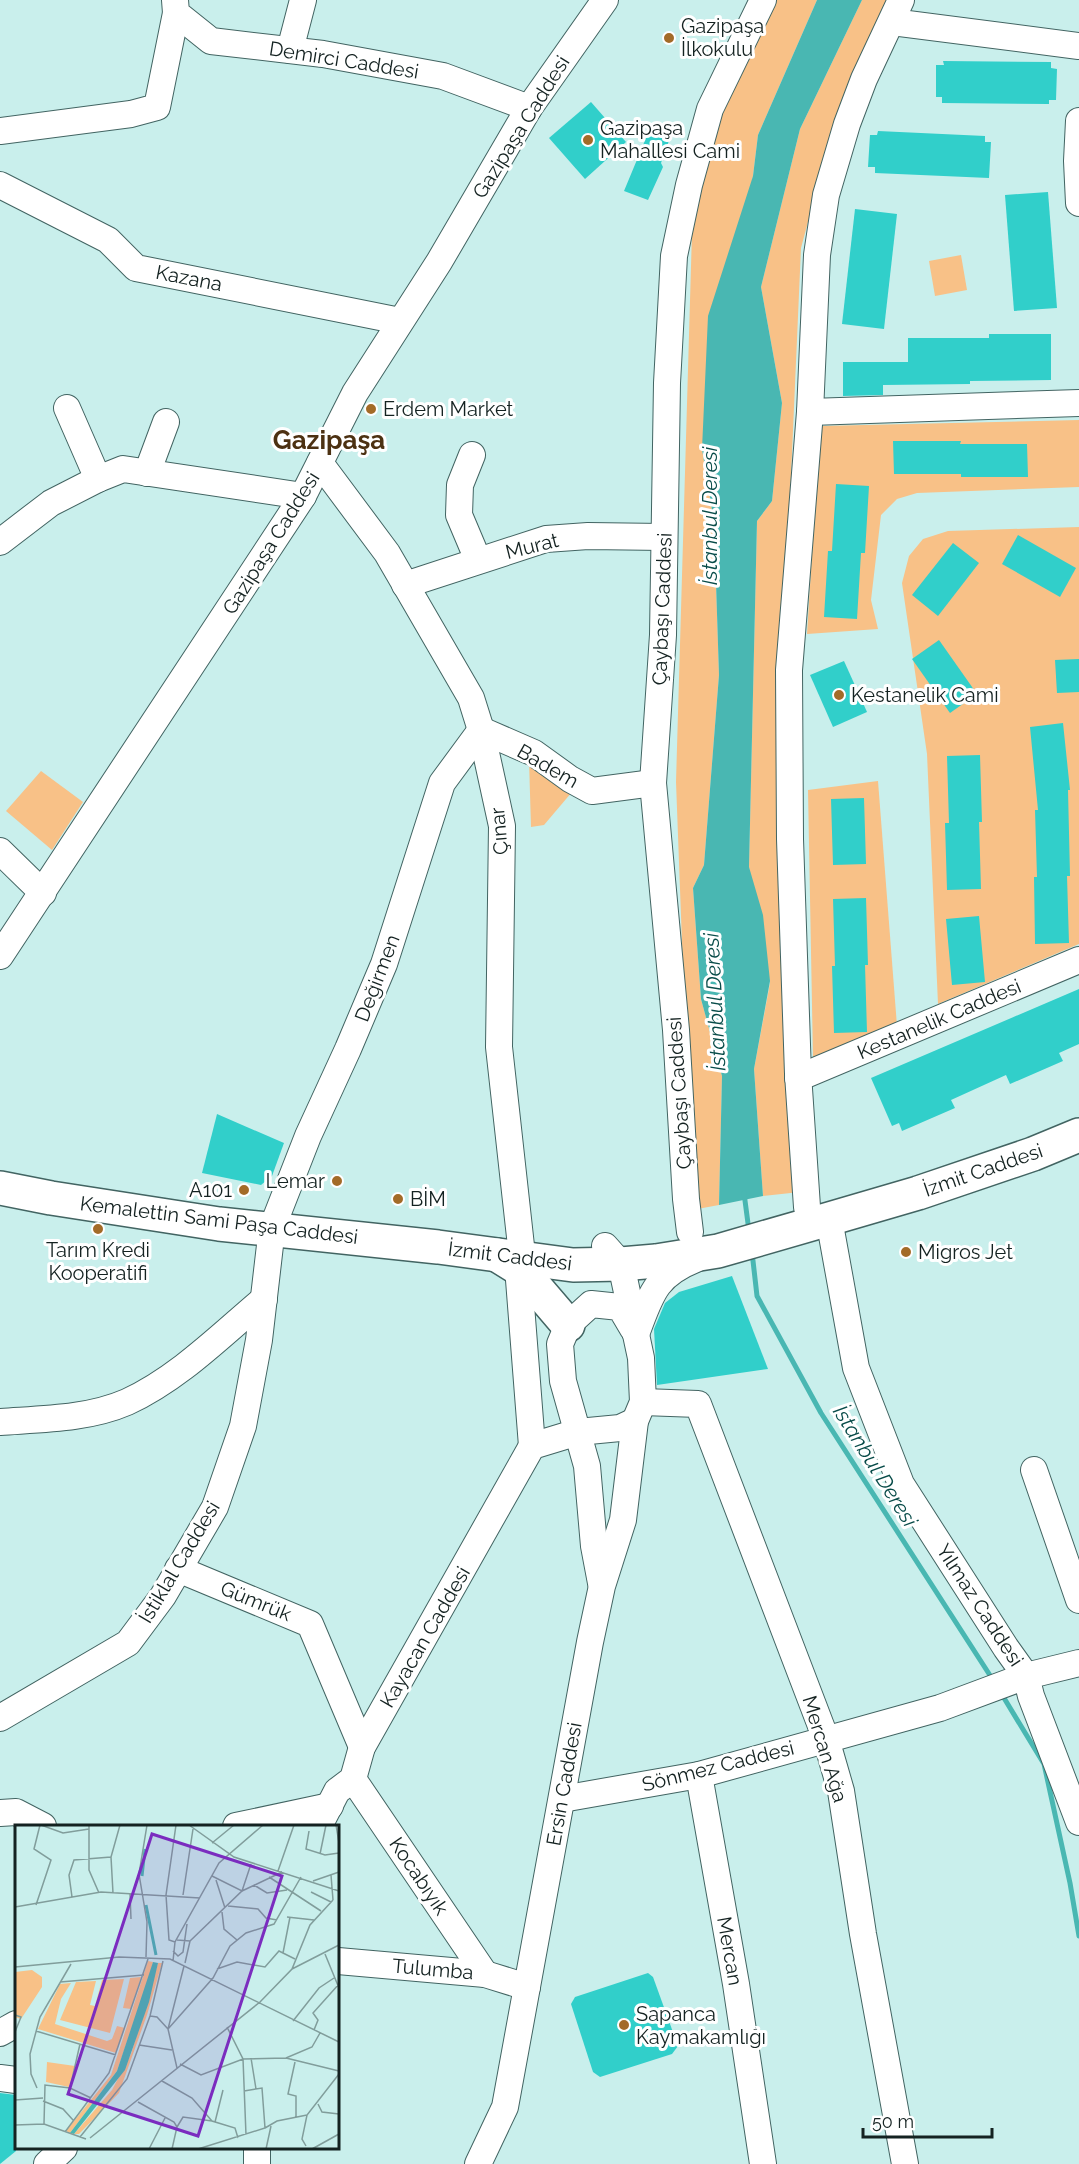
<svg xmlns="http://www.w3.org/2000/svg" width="1079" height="2164" viewBox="0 0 1079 2164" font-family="Raleway,sans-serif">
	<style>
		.green { fill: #f8c187 }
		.water { fill: #49b7b2 }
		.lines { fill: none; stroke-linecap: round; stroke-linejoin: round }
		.stream { stroke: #49b7b2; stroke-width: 5 }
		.building { fill: #31cfca }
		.minor-casing { stroke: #426462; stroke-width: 28 }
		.major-casing { stroke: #426462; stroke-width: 36 }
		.minor { stroke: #fff; stroke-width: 26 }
		.major { stroke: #fff; stroke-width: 33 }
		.poi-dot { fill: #a36b28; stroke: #fff; stroke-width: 2 }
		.labels { text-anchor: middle; stroke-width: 6; stroke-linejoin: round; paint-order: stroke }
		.poi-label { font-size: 20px; fill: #142221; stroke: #fff; text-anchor: start }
		.street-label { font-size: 20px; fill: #142221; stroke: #fff }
		.water-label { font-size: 21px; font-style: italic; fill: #084c49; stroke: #fff }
		.district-label { font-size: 26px; font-weight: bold; fill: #4c3112; stroke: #fff }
		.inset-river { fill: none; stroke: #49b7b2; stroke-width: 3 }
		.inset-road { fill: none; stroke: #819d9b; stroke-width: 1.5 }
		.view { fill: #7b2cbf; fill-opacity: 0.15; stroke: #7b2cbf; stroke-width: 3 }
		.inset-edge { fill: none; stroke: #142221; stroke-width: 3 }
	</style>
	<rect width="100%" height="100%" fill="#c9efec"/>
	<g class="green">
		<polygon points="759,0 817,0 758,135 753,176 702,449 714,522 719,675 704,865 693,888 701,999 722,1076 719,1205 692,1210 676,782 695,129"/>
		<polygon points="862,0 895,0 830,140 801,248 786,590 800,1192 763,1196 754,1069 770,983 749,867 757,521 772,501 782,403 761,287 800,129"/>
		<polygon points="961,255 967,290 935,296 929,261"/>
		<polygon points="1079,420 1079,487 917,493 897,499 881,515 871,600 878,629 807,634 820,426"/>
		<polygon points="1079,527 1079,944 938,1004 927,754 902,583 909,556 923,539 948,531"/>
		<polygon points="529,760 572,792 544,825 531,827"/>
		<polygon points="41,771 83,802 52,850 6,811"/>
		<polygon points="878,781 897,1026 813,1059 808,790"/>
	</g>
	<polygon class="water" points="817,0 862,0 800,129 761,287 782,403 772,501 757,521 749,867 763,915 770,981 754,1069 763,1196 719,1205 722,1076 701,999 693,888 704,865 719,675 714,522 702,449 708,316 753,176 758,135"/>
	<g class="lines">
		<g class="stream">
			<polyline points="744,1193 749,1231"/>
			<polyline points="752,1252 757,1296 821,1413 993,1680"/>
			<polyline points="1001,1693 1044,1764 1070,1883 1079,1936"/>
		</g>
	</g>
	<g class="building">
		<polygon points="943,61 1051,62 1051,68 1057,69 1056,100 1049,100 1049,104 942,103 942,97 936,97 936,65 944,65"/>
		<polygon points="591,102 626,142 585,179 549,138"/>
		<polygon points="651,126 671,135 661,163 663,167 648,200 624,191"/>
		<polygon points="878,131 985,136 985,142 991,142 989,178 875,173 875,167 868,167 870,135 877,135"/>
		<polygon points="1048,192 1057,308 1014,311 1005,195"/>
		<polygon points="855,209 897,214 884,329 842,324"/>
		<polygon points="989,334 1051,334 1051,380 970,381 970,384 883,385 883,395 843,396 843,362 908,362 908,338 989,338"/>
		<polygon points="893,441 961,441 960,444 1027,444 1028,477 961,477 961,474 894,474"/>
		<polygon points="836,484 869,486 865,553 861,553 857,619 824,617 828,551 832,551"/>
		<polygon points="1018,535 1076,568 1060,597 1002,564"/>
		<polygon points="953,543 979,563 938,616 912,595"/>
		<polygon points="939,640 977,694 950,713 912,659"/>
		<polygon points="1079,659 1079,692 1057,693 1055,660"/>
		<polygon points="844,661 867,712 833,727 810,675"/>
		<polygon points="1063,723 1070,790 1068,790 1070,876 1067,876 1069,943 1035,944 1034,877 1037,877 1035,810 1038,810 1030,727"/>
		<polygon points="980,755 982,822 979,822 981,889 947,890 945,823 949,823 947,756"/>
		<polygon points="864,798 866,864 833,865 831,799"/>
		<polygon points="866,898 868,965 865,965 867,1032 834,1033 832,966 835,966 833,899"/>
		<polygon points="979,916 985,982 952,985 946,919"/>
		<polygon points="1079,989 1079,1044 1059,1053 1063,1061 1010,1084 1006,1075 951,1100 955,1108 902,1131 899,1123 892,1126 871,1078"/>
		<polygon points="217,1114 284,1143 272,1176 261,1185 202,1173"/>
		<polygon points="732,1276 768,1369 657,1385 654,1329 665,1303 679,1292"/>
		<polygon points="648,1973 653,1977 678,2046 672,2054 600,2077 593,2072 571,2004 575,1997"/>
		<polygon points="0,2093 16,2095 16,2151 0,2164"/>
	</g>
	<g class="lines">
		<g class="minor-casing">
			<g id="minor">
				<polyline points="175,0 176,13 211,41 323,54 443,76 529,108"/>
				<polyline points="892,22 1079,46"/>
				<polyline points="290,50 303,0"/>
				<polyline points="1079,121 1077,161 1079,203"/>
				<polyline points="0,131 131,114 157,107 176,13"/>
				<polyline points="0,185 108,240 136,268 400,321"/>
				<polyline points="67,408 98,479"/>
				<polyline points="810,412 1079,403"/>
				<polyline points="472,455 460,485 459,515 478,560"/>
				<polyline points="320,463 387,553 471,698 481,730 502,826 499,1047 521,1246"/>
				<polyline points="147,473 166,422"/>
				<polyline points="0,542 51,503 98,479 123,469 303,496"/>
				<polyline points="405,585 546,539 588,536 664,537"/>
				<polyline points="481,730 534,753 570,779 592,791 653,783"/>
				<polyline points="0,851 43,893"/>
				<polyline points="0,956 303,496 355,393 439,262 529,108 605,0"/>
				<polyline points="798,1078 1079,960"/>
				<polyline points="807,1207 798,1074 790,839 789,670 810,412 817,255 826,195 847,124 864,79 901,0"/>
				<polyline points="829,1219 856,1368 901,1484 1006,1648 1026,1676 1031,1696 1079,1822"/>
				<polyline points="690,1232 686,1199 676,1030 653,783 663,635 667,383 674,256 689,185 710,109 763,0"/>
				<polyline points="518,1267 532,1446"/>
				<path d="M636,1334C651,1295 654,1276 696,1259"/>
				<polyline points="643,1402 698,1404 826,1739 841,1791 863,1934 905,2164"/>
				<path d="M0,1422C42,1419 88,1419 127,1402C179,1378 221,1335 264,1299"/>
				<polyline points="1034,1470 1079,1600"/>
				<polyline points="178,1569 310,1624 362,1747"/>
				<polyline points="601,1583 594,1546 587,1466 563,1381 560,1344 568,1325 591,1304 620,1307 633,1329"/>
				<polyline points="0,1718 128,1643 163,1596 215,1507 243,1426 259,1340 272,1228 308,1136 348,1049 384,964 442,783 481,730"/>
				<polyline points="699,1775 736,1984 763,2164"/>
				<polyline points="353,1779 485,1974"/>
				<polyline points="562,1799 699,1775 940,1708 1026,1676 1079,1663"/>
				<polyline points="0,1813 16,1812 43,1826"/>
				<polyline points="236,1826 330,1806"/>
				<polyline points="319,1826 337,1791 353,1779 362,1747 532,1446 578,1432 620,1428 635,1421"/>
				<polyline points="338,1961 485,1974 527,1987"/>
				<polyline points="0,2033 16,2024"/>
				<polyline points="0,2078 16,2080"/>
				<polyline points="257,2148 257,2164"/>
				<polyline points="47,2164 64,2148"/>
				<polyline points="478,2164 505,2107 590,1642 602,1586 623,1520 635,1421 643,1402 641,1358 621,1264 605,1246"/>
			</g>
		</g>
		<g class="major-casing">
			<g id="major">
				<polyline points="0,1188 51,1198 219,1224 438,1247 573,1265 621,1264 656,1261 718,1251 829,1219 918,1193 1033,1154 1079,1135"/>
				<polyline points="497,1255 521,1270 568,1325"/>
			</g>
		</g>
		<use href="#minor" class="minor"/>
		<use href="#major" class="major"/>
	</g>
	<g class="poi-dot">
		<circle cx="669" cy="38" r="6"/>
		<circle cx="588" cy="140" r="6"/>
		<circle cx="371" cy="409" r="6"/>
		<circle cx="839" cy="695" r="6"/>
		<circle cx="337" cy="1181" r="6"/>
		<circle cx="244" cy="1190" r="6"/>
		<circle cx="398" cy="1199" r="6"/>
		<circle cx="98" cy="1229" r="6"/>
		<circle cx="906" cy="1252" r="6"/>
		<circle cx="624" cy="2025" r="6"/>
	</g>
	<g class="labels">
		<g class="poi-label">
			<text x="681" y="33">Gazipaşa<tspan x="681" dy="23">İlkokulu</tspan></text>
			<text x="600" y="135">Gazipaşa<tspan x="600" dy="23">Mahallesi Cami</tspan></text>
			<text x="383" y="416">Erdem Market</text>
			<text x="851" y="702">Kestanelik Cami</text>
			<text x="325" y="1188" text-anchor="end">Lemar</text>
			<text x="232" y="1197" text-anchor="end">A101</text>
			<text x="410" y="1206">BİM</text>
			<text x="98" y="1257" text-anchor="middle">Tarım Kredi<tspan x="98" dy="23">Kooperatifi</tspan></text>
			<text x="918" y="1259">Migros Jet</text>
			<text x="636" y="2021">Sapanca<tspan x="636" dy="23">Kaymakamlığı</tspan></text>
		</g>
		<g class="street-label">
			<text transform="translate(344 60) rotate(9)" y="7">Demirci Caddesi</text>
			<text transform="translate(521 127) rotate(-58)" y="7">Gazipaşa Caddesi</text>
			<text transform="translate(189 278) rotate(11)" y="7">Kazana</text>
			<text transform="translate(271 543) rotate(-58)" y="7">Gazipaşa Caddesi</text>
			<text transform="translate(532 546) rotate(-14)" y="7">Murat</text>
			<text transform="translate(662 609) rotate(-88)" y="7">Çaybaşı Caddesi</text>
			<text transform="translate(548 766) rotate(30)" y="7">Badem</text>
			<text transform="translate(499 831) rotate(-95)" y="7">Çınar</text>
			<text transform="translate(377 978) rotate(-69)" y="7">Değirmen</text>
			<text transform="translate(939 1019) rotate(-23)" y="7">Kestanelik Caddesi</text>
			<text transform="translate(679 1093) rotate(-94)" y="7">Çaybaşı Caddesi</text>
			<text transform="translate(983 1170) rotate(-19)" y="7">İzmit Caddesi</text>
			<text transform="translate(219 1220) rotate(7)" y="7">Kemalettin Sami Paşa Caddesi</text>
			<text transform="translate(510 1256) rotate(7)" y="7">İzmit Caddesi</text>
			<text transform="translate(179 1562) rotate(-59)" y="7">İstiklal Caddesi</text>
			<text transform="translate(256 1601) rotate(22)" y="7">Gümrük</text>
			<text transform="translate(980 1605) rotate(57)" y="7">Yılmaz Caddesi</text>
			<text transform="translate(425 1637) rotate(-60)" y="7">Kayacan Caddesi</text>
			<text transform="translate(825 1749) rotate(73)" y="7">Mercan Ağa</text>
			<text transform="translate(718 1766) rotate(-14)" y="7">Sönmez Caddesi</text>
			<text transform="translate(564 1784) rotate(-80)" y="7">Ersin Caddesi</text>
			<text transform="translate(419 1876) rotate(56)" y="7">Kocabıyık</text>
			<text transform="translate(730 1951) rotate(80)" y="7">Mercan</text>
			<text transform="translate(433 1969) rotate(5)" y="7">Tulumba</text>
		</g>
		<g class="water-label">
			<text transform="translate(710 516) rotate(-90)" y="7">İstanbul Deresi</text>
			<text transform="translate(715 1002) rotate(-93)" y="7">İstanbul Deresi</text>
			<text transform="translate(875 1466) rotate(58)" y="7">İstanbul Deresi</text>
		</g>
		<g class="district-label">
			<text x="329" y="449">Gazipaşa</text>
		</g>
	</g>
	<g transform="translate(15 1825)">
		<rect width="324" height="324" fill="#c9efec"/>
		<path d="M133,136L138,137L134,153L102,246L55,308L51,306L96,250ZM143,138H147L132,190L104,268L64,309H59L97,265L116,229ZM17,145L27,152V162L6,194L0,192V147ZM126,152L116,184L108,183L115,153ZM109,154L95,208L45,195L61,157L81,156L75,180L80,181L87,155ZM56,158L46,174L40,199L92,216L97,214L102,201L110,203L101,228L23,204L45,159ZM32,237L60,241L54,262L31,257Z" fill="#f8c187"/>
		<path d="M138,137L143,138L134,177L110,245L59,309L55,308L102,246Z" fill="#49b7b2"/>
		<path class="inset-river" d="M127,51L130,24M131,80L141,130"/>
		<path class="inset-road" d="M26,0L48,8L74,4M74,0V45L84,68M174,0L219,32L324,66M321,0L324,18M294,6L291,24L310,30L324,28M197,18L219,0M305,29L311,0M263,46L279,0M316,50L318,75M197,51L227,66L236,39M254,52L306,86M201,55L210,83M298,56L324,47M239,60L252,68L272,65M296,67L316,77M98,68L96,32L105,0M115,69L116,94M168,70L178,4M57,72L54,50L59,35L96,32M21,80L36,35L19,24L25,0M213,81L243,84L251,93L262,95M0,82L86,67L185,73M207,87L209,104L222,115M272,92L299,95M162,115L175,116L227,66L267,47M160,117L154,115L151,70L161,0M158,126L163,131L168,127L172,99M268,128L275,92M310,129L324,163M131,132L132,97L124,49L132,0M158,136L160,117L204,38L248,0M170,138L175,116M0,142L104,132L155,134L324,217M202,144L222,137L250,142L264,126L280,134M277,144L324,120M45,157L129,150M0,190L6,192L0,207M135,191L142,192L153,204M278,196L304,163L319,153M212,202L228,234L231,310M153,204L198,153L215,121L231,108L259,99L286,52M299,205L303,195L298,188L324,159M21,206L101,230M124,220L157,225M236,233L241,264M271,233L324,246M280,237L273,269L281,271V292M165,239L186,250L228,234L271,233L297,222L305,208M162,243L153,204L169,141M147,256L177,273L197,296L220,303L223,313M22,263L16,249L15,229L25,192L56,139M55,263L65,219M0,275L28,273M28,276L48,284L58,295M123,277L159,297L162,302L157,324M303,279L307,287L324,289M200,297L208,265M29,299L30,260L55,263L76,273M0,300L29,299L71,314M162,302L168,292L197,296M250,303L262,296L292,290M50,307L94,248L133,134M65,312L112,254L135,191L148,136M75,313L245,177L277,144L295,100L318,75M291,321L287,314L292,290L324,249M134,324L150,293M183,324L250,303L247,263L229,266M251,324L256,301M297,324L324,309"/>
		<path class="view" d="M137,9L267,51L183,311L53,269Z"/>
		<rect width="324" height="324" class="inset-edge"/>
	</g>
	<path d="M863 2128v9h129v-9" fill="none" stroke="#142221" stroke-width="3"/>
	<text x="872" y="2128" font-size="18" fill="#142221" stroke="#ffffff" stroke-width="4.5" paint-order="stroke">50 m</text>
</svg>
